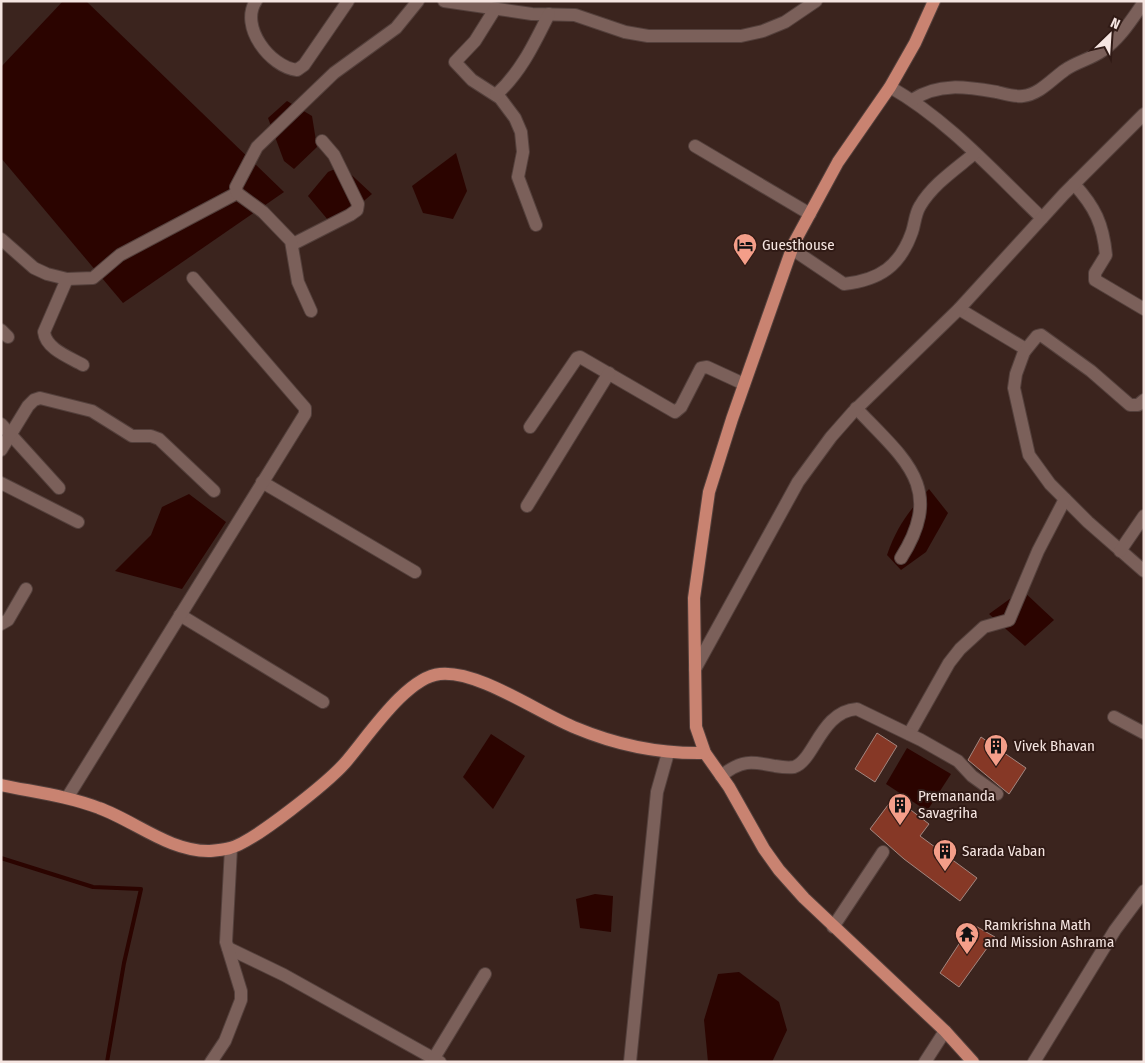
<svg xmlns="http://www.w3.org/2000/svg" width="1145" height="1063" viewBox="0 0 1145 1063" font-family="'Fira Sans Condensed',sans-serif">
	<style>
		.water { fill: #2b0400 }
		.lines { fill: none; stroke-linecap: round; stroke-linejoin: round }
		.stream { stroke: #2b0400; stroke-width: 4 }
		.building { fill: #863826; stroke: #a38780 }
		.minor-casing { stroke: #54403c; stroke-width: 14 }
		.major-casing { stroke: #54403c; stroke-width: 14 }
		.minor { stroke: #7b605a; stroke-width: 12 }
		.major { stroke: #c98371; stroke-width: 12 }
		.labels { text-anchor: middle; stroke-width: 4; stroke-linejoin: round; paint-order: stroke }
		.poi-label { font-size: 15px; fill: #f5e5e1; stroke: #301a15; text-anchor: start }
	</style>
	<rect width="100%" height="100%" fill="#3b241e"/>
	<g class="water">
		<polygon points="63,1 86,1 284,192 123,303 1,158 1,67"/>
		<polygon points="287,101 312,116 317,147 294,169 284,161 268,118"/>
		<polygon points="456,153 467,191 453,219 423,213 412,186"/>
		<polygon points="342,166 372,194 352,211 328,220 308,196 328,172"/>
		<path d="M929,489L948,513L926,552L901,570L887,555C897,526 909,511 929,489Z"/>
		<polygon points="189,494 226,522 182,589 115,571 151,535 162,507"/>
		<polygon points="1022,590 1054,620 1025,646 989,614"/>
		<polygon points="491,734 525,756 493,809 463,777"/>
		<polygon points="907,748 951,774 927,811 886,784"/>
		<polygon points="595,894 613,896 611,932 580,928 576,899"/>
		<polygon points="739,972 779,1002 787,1030 772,1062 708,1062 704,1020 718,974"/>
	</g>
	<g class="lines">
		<polyline class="stream" points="1,858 93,887 141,889 124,963 107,1062"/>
	</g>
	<g class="building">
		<polygon points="877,733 897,746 875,782 855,769"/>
		<polygon points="981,737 1026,768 1009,794 968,760"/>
		<polygon points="894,797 929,824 920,836 977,878 960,901 904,859 870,829"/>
		<polygon points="972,924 995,937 959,987 940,973"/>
	</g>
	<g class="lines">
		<g class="minor-casing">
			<g id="minor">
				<path d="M256,1C239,26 270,67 297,70L304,65L348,1"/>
				<polyline points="444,1 532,14 575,15 625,32 648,36 741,36 763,31 785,22 816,1"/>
				<polyline points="495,9 475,41 455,62 472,80 500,98 515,118 521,132 523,152 518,177 536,225"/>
				<path d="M890,87C948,120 994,172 1042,218"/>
				<path d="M496,95C521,72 534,44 549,14"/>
				<path d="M912,100C939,82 967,87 997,92C1005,94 1014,97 1023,96C1040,94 1052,79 1065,70C1076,62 1091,59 1102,51C1120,39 1132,19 1144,2"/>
				<polyline points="695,146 810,214"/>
				<path d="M1074,184C1095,207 1103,224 1106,255L1095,273V280L1144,309"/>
				<polyline points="1,239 34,268 47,274 67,279 93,278 120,255 237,193"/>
				<polyline points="293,244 350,215 357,210 358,204 334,155 322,141"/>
				<path d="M792,249L844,284C880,280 900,266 912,232C915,223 915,214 920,206C933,184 956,169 975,153"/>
				<path d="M67,279L44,332C46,349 69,357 83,365"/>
				<polyline points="959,309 1024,348 1024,352 1016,374 1014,388 1029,455 1050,484 1088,522 1144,571"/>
				<polyline points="311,311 298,282 291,241 263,212 237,193 236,187 257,147 334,73 396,28 418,1"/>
				<polyline points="1,330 8,337"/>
				<polyline points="1024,352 1037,336 1041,335 1091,371 1130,405 1138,405 1144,400"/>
				<path d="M856,408C904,459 946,487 901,558"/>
				<polyline points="1,424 59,488"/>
				<polyline points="530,427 577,358 580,357 675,412 681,407 701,368 707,367 744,384"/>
				<polyline points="1,450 28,406 34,400 40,398 92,411 132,436 151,436 159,439 214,491"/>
				<polyline points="262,482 415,572"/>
				<polyline points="1,483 78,522"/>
				<polyline points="527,506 609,373"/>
				<polyline points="1120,551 1144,516"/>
				<polyline points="180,615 323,702"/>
				<polyline points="1,624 8,620 26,589"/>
				<polyline points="695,669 798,482 831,437 853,412 959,309 1064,194 1144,114"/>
				<polyline points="1114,717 1144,733"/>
				<polyline points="909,734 949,663 960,649 984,627 1009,620 1038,551 1065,499"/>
				<path d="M721,776C741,760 751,761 775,766C781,767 788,768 794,767C814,761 821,711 857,709L921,740L958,761L972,776L997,794"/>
				<polyline points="67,798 305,414 305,408 298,400 193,278"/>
				<polyline points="833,927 883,852"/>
				<polyline points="228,948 284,975 440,1062"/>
				<polyline points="434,1058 485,974"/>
				<polyline points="211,1062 225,1041 241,1000 241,991 226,942 231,848"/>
				<polyline points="630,1062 657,792 668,753"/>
				<polyline points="925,1062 945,1031"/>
				<polyline points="1034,1062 1115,930 1144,891"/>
			</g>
		</g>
		<g class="major-casing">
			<g id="major">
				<polyline points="934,1 915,43 890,87 838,162 794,243 732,419 709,492 694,598 696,727 705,753 729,787 764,849 779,870 804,898 945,1031 973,1062"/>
				<path d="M1,785C34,792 68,796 99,808C135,821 170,852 210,851C216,850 224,850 230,848C254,842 328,782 345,763C367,738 406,677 440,674C479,670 540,714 576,728C619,746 659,754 705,753"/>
			</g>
		</g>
		<use href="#minor" class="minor"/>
		<use href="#major" class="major"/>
	</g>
	<defs>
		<g id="hotel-pin" transform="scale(1.25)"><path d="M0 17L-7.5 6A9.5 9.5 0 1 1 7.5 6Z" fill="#f49e89" stroke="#301a15"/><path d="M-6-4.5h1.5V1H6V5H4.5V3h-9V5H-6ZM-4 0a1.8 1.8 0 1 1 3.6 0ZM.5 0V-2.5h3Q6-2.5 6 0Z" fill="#111"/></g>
		<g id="building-pin" transform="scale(1.25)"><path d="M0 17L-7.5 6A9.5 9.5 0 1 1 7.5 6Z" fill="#f49e89" stroke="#301a15"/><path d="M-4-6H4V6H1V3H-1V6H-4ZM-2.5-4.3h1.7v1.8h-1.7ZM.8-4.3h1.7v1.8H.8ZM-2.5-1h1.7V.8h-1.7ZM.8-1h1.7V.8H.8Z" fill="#111"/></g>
		<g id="temple-pin" transform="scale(1.25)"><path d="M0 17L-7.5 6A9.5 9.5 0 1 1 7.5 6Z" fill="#f49e89" stroke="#301a15"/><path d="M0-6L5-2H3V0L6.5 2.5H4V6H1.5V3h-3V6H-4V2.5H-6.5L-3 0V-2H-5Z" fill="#111"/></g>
	</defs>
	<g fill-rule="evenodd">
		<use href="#hotel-pin" x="745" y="245"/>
		<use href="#building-pin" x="996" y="746"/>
		<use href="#building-pin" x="900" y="805"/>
		<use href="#building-pin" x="945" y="851"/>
		<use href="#temple-pin" x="967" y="934"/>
	</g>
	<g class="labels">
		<g class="poi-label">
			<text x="762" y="250">Guesthouse</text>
			<text x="1014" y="751">Vivek Bhavan</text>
			<text x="918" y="801">Premananda<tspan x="918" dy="17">Savagriha</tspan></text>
			<text x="962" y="856">Sarada Vaban</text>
			<text x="984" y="930">Ramkrishna Math<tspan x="984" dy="17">and Mission Ashrama</tspan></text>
		</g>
	</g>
	<rect width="1145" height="1063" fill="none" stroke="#f5e5e1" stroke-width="5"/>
	<g transform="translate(1110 35) rotate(25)" stroke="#301a15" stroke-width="4" paint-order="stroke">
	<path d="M0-4L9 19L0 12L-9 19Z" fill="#f5e5e1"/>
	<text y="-8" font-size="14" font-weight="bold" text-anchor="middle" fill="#f5e5e1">N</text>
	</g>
</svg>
